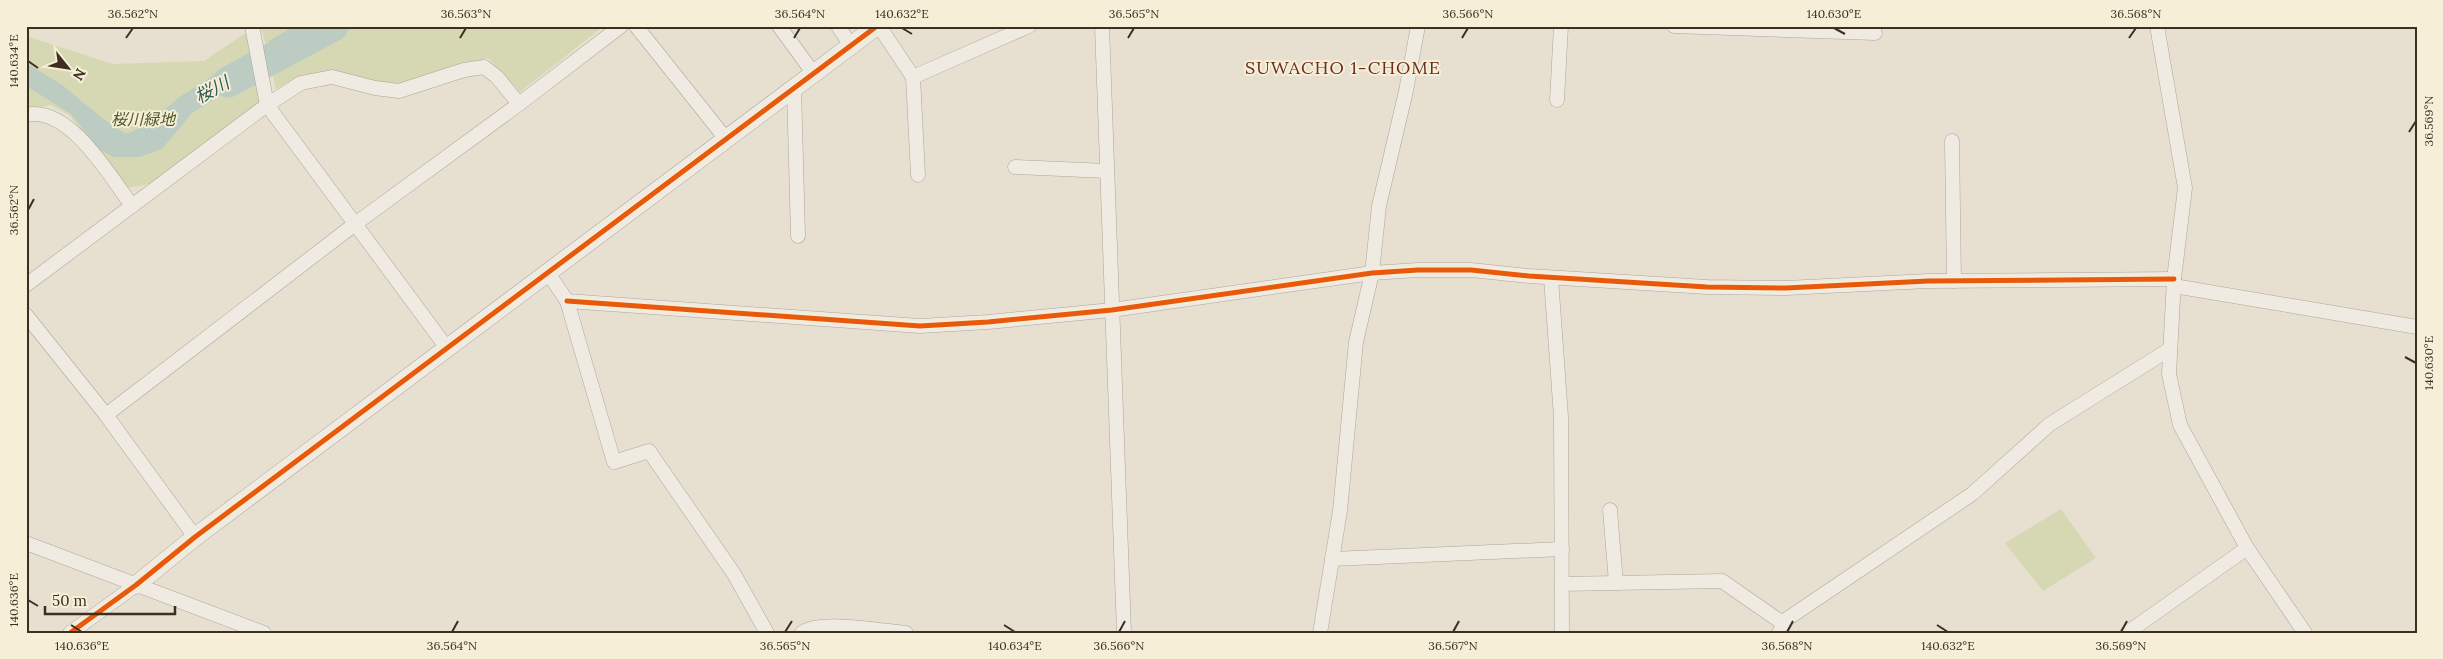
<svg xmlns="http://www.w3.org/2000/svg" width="2443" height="659" viewBox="0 0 2443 659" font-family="Lora,'Noto Sans JP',serif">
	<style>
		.green { fill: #d6d7b3 }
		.water { fill: #bcccc2 }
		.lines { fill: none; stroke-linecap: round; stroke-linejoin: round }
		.river { stroke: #bcccc2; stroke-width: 31 }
		.minor-casing { stroke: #ada599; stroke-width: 15 }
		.tertiary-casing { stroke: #ada599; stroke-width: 19 }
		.minor { stroke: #efebe3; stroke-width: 14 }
		.tertiary { stroke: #efebe3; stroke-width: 18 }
		.cycleway-casing { stroke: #f7eed8; stroke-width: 8 }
		.cycleway { stroke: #e8590c; stroke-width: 5 }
		.ticks { fill: none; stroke: #3d2e20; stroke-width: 2 }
		.labels { text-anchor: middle; stroke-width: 4; stroke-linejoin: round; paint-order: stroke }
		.park-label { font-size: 16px; font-style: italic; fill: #4d5a26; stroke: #f7eed8 }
		.neighbourhood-label { font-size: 18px; letter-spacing: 1px; fill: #6b2e1e; stroke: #f7eed8 }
		.water-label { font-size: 18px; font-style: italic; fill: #2f5d5a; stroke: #f7eed8 }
		.neatline { fill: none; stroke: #3d2e20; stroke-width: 2 }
		.ticks-label { font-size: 12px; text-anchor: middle; fill: #3d2e20 }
	</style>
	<rect width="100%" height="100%" fill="#e7e0d1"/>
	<g class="green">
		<polygon points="261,26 604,26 520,92 488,58 396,86 329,71 296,78 276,89"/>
		<polygon points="247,32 261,100 149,184 127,188 69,115 51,105 26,110 26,36 113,64 204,61"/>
		<polygon points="2061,509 2096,558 2043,591 2005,543"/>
	</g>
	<g class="water">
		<polygon points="294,26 353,26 323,37 273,64 269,41"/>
		<polygon points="250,52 254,75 192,113 162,149 140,157 113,157 99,149 71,114 26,86 26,63 61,84 102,118 126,134 146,125 181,96"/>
	</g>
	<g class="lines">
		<polyline class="river" points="228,82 333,26"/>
		<g class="minor-casing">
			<g id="minor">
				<polyline points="252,26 267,105 447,348"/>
				<polyline points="636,26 726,139"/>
				<polyline points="779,26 814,74"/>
				<polyline points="838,26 851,46"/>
				<polyline points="879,26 913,77 1029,26"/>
				<polyline points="1102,26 1124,633"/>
				<polyline points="1674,26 1875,33"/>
				<polyline points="2157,26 2185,188 2174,279 2169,374 2180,425 2247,548 2305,633"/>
				<polyline points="913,77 918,175"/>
				<polyline points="794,88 798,236"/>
				<polyline points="1557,100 1561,26"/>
				<path d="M26,115C69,105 110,176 132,206"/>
				<polyline points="1952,141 1954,281"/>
				<polyline points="1015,167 1107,171"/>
				<polyline points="548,273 567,301 614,462 649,451 734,574 767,633"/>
				<polyline points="1551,278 1561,417 1562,633"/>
				<polyline points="26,285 267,105 301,83 332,77 375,88 399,91 464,70 484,67 497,77 519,104"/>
				<polyline points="2174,286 2417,327"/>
				<polyline points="567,301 920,326 988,322 1112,310 1372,273 1418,270 1471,270 1529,276 1707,287 1786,288 1928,281 2174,279"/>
				<polyline points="26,315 106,415 195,537"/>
				<polyline points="106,415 355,224 519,104 621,26"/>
				<polyline points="1610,510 1616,583"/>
				<polyline points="26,543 264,633"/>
				<polyline points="1332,559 1562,549"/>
				<polyline points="1562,584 1722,581 1784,624"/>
				<polyline points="70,633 136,585"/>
				<path d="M802,633C819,619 883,631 906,633"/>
				<polyline points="1320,633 1340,511 1356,342 1372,273 1379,206 1406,91 1418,26"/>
				<polyline points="1779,633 1787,619 1972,494 2050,424 2170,349"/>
				<polyline points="2127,633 2247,548"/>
			</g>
		</g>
		<g class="tertiary-casing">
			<polyline id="tertiary" points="136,585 195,537 877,26"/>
		</g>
		<use href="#minor" class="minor"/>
		<use href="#tertiary" class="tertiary"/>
		<g class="cycleway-casing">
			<g id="cycleway">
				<polyline points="567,301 920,326 988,322 1112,310 1372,273 1418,270 1471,270 1529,276 1707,287 1786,288 1928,281 2174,279"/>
				<polyline points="70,633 136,585 195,537 877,26"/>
			</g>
		</g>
		<use href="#cycleway" class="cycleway"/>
	</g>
	<path class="ticks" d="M902,28L912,34M1834,28L1845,34M126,38L133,28M460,38L466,28M794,38L800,28M1128,38L1134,28M1462,38L1468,28M2129,38L2136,28M28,61L38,68M2409,132L2416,121M28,210L34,199M2405,357L2416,363M28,600L38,606M71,625L82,632M1004,625L1015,632M1937,625L1948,632M452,632L458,621M785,632L792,621M1119,632L1125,621M1453,632L1459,621M1787,632L1793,621M2121,632L2127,621"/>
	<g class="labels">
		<g class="park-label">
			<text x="143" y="125">桜川緑地</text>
		</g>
		<g class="neighbourhood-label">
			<text x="1343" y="74">SUWACHO 1-CHOME</text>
		</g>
		<g class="water-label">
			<text transform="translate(212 90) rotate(-28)" y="6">桜川</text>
		</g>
	</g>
	<rect width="2443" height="659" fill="none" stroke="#f7eed8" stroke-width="55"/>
	<g transform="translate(68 68) rotate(120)" stroke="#f7eed8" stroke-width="4" paint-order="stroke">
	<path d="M0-4L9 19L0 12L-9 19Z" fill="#3d2e20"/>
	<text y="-8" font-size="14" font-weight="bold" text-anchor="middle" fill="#3d2e20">N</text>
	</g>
	<path d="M45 606v8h130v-8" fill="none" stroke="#3d2e20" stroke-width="2.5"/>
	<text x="52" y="606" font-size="15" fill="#3d2e20" stroke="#f7eed8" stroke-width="4" paint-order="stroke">50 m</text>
	<rect x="28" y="28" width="2388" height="604" class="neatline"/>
	<g class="ticks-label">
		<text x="133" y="18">36.562°N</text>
		<text x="466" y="18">36.563°N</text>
		<text x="800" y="18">36.564°N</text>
		<text x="902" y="18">140.632°E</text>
		<text x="1134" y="18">36.565°N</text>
		<text x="1468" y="18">36.566°N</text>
		<text x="1834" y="18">140.630°E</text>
		<text x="2136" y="18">36.568°N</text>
		<text transform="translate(14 61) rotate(-90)" y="4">140.634°E</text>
		<text transform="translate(2429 121) rotate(-90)" y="4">36.569°N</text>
		<text transform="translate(14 210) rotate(-90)" y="4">36.562°N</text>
		<text transform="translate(2429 363) rotate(-90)" y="4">140.630°E</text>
		<text transform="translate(14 600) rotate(-90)" y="4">140.636°E</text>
		<text x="82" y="650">140.636°E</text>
		<text x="452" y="650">36.564°N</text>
		<text x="785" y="650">36.565°N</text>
		<text x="1015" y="650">140.634°E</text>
		<text x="1119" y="650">36.566°N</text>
		<text x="1453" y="650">36.567°N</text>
		<text x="1787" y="650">36.568°N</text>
		<text x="1948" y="650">140.632°E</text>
		<text x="2121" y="650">36.569°N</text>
	</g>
</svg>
